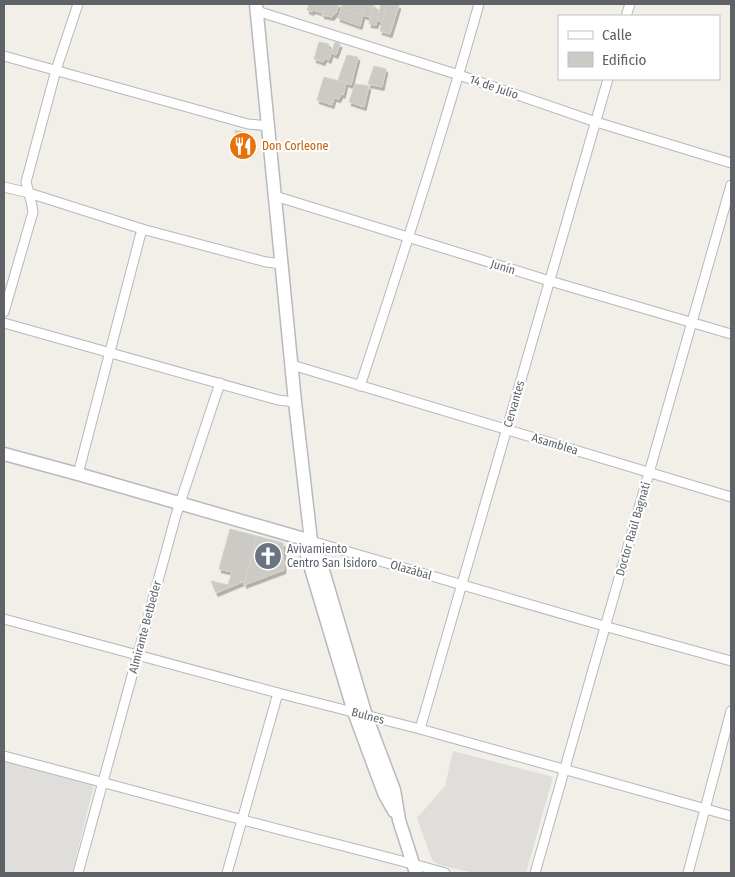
<svg xmlns="http://www.w3.org/2000/svg" width="735" height="877" viewBox="0 0 735 877" font-family="'Fira Sans Condensed',sans-serif">
	<style>
		.industrial { fill: #e0deda }
		.building { fill: #cccac5; stroke: #d6d1c6; filter: url(#shadow) }
		.lines { fill: none; stroke-linecap: round; stroke-linejoin: round }
		.street-casing { stroke: #b5b8bc; stroke-width: 11 }
		.secondary-casing { stroke: #b6babf; stroke-width: 15 }
		.street { stroke: #fff; stroke-width: 9 }
		.secondary { stroke: #fff; stroke-width: 12 }
		.labels { text-anchor: middle; stroke-width: 4.5; stroke-linejoin: round; paint-order: stroke }
		.street-label { font-size: 12px; fill: #5f6368; stroke: #fff }
		.food-label { font-size: 12px; fill: #c56008; stroke: #fff; text-anchor: start }
		.worship-label { font-size: 12px; fill: #5b616d; stroke: #fff; text-anchor: start }
	</style>
	<defs>
		<filter id="shadow"><feDropShadow dx="2" dy="3.5" stdDeviation="0" flood-color="#0004"/></filter>
	</defs>
	<rect width="100%" height="100%" fill="#f1efe8"/>
	<g class="industrial">
		<polygon points="453,751 553,777 526,873 475,873 443,866 434,862 431,857 417,818 445,786"/>
		<polygon points="4,761 94,785 72,873 4,873"/>
	</g>
	<g class="building">
		<polygon points="309,4 326,4 323,13 313,10 312,12 307,10"/>
		<polygon points="326,4 339,4 337,11 332,17 322,15"/>
		<polygon points="343,4 365,4 362,15 341,9"/>
		<polygon points="365,4 374,4 370,17 362,15"/>
		<polygon points="381,4 387,4 382,22 377,21"/>
		<polygon points="387,4 399,5 390,34 380,31"/>
		<polygon points="373,7 379,10 376,25 369,24"/>
		<polygon points="341,9 363,15 360,26 338,18"/>
		<polygon points="319,42 329,44 328,49 332,50 335,42 340,44 336,55 331,53 329,60 325,58 323,62 314,59"/>
		<polygon points="347,55 358,57 351,85 338,80"/>
		<polygon points="374,66 386,69 382,87 368,84"/>
		<polygon points="324,77 346,83 343,95 341,94 339,99 334,98 332,105 317,100"/>
		<polygon points="355,84 369,86 364,107 349,102"/>
		<polygon points="235,130 243,132 249,139 251,153 237,155"/>
		<polygon points="230,529 257,536 245,581 216,593 211,581 228,585 232,572 219,569"/>
		<polygon points="257,536 283,543 284,570 244,585"/>
	</g>
	<g class="lines">
		<g class="street-casing">
			<g id="street">
				<polyline points="257,11 459,75 596,122 731,163"/>
				<polyline points="626,16 630,4"/>
				<polyline points="4,56 248,124 268,126"/>
				<polyline points="4,187 29,193 142,229 266,262 282,264"/>
				<polyline points="275,196 550,281 731,334"/>
				<polyline points="4,312 33,212 31,201 26,182 56,70 78,4"/>
				<polyline points="4,323 278,400 295,402"/>
				<polyline points="292,365 731,497"/>
				<path d="M360,386C402,259 443,132 479,4"/>
				<polyline points="78,474 142,229"/>
				<polyline points="311,541 604,626 731,661"/>
				<polyline points="4,619 278,693 420,729 731,816"/>
				<polyline points="420,729 608,79"/>
				<path d="M4,756C84,777 163,799 243,820C310,838 378,854 445,873"/>
				<polyline points="78,873 176,515 220,383"/>
				<polyline points="227,873 278,693"/>
				<path d="M535,873C599,643 666,414 731,185"/>
				<polyline points="688,873 731,711"/>
			</g>
		</g>
		<g class="secondary-casing">
			<g id="secondary">
				<polyline points="256,4 295,402 311,541 319,557 366,716 394,790 399,820 416,873"/>
				<polyline points="4,454 78,474 311,541"/>
				<polyline points="311,541 307,555 354,712 384,793 394,811"/>
			</g>
		</g>
		<use href="#street" class="street"/>
		<use href="#secondary" class="secondary"/>
	</g>
	<defs>
		<g id="restaurant-disc" transform="scale(1.4375)"><circle r="9.5" fill="#e8710a" stroke="#fff"/><path d="M-5-6h1v4h1v-4h1v4h1v-4h1v5L-1.5 .5V6h-2V.5L-5-1ZM5-6V6H3V1.5H1.5Q1.5-4 5-6Z" fill="#fff"/></g>
		<g id="church-disc" transform="scale(1.4375)"><circle r="9.5" fill="#6b7280" stroke="#fff"/><path d="M-1.2-6h2.4v3.5h3.3v2.4h-3.3V6h-2.4V-.1h-3.3v-2.4h3.3Z" fill="#fff"/></g>
	</defs>
	<g fill-rule="evenodd">
		<use href="#restaurant-disc" x="243" y="146"/>
		<use href="#church-disc" x="268" y="556"/>
	</g>
	<g class="labels">
		<g class="street-label">
			<text transform="translate(494 87) rotate(19)" y="4">14 de Julio</text>
			<text transform="translate(503 267) rotate(17)" y="4">Junín</text>
			<text transform="translate(514 404) rotate(-74)" y="4">Cervantes</text>
			<text transform="translate(555 444) rotate(17)" y="4">Asamblea</text>
			<text transform="translate(633 529) rotate(-74)" y="4">Doctor Raúl Bagnati</text>
			<text transform="translate(411 570) rotate(16)" y="4">Olazábal</text>
			<text transform="translate(145 627) rotate(-75)" y="4">Almirante Betbeder</text>
			<text transform="translate(368 716) rotate(15)" y="4">Bulnes</text>
		</g>
		<g class="food-label">
			<text x="262" y="150">Don Corleone</text>
		</g>
		<g class="worship-label">
			<text x="287" y="553">Avivamiento<tspan x="287" dy="14">Centro San Isidoro</tspan></text>
		</g>
	</g>
	<rect width="735" height="877" fill="none" stroke="#5f6368" stroke-width="10"/>
	<rect x="558" y="15" width="162" height="65" fill="#ffffff" stroke="#bfc1c3"/>
	<rect x="568" y="31" width="25" height="8" fill="#ffffff" stroke="#bfc1c3"/>
	<text x="602" y="40" font-size="15" fill="#5f6368">Calle</text>
	<rect x="568" y="52" width="25" height="15" fill="#cccac5" stroke="#bfc1c3"/>
	<text x="602" y="65" font-size="15" fill="#5f6368">Edificio</text>
</svg>
